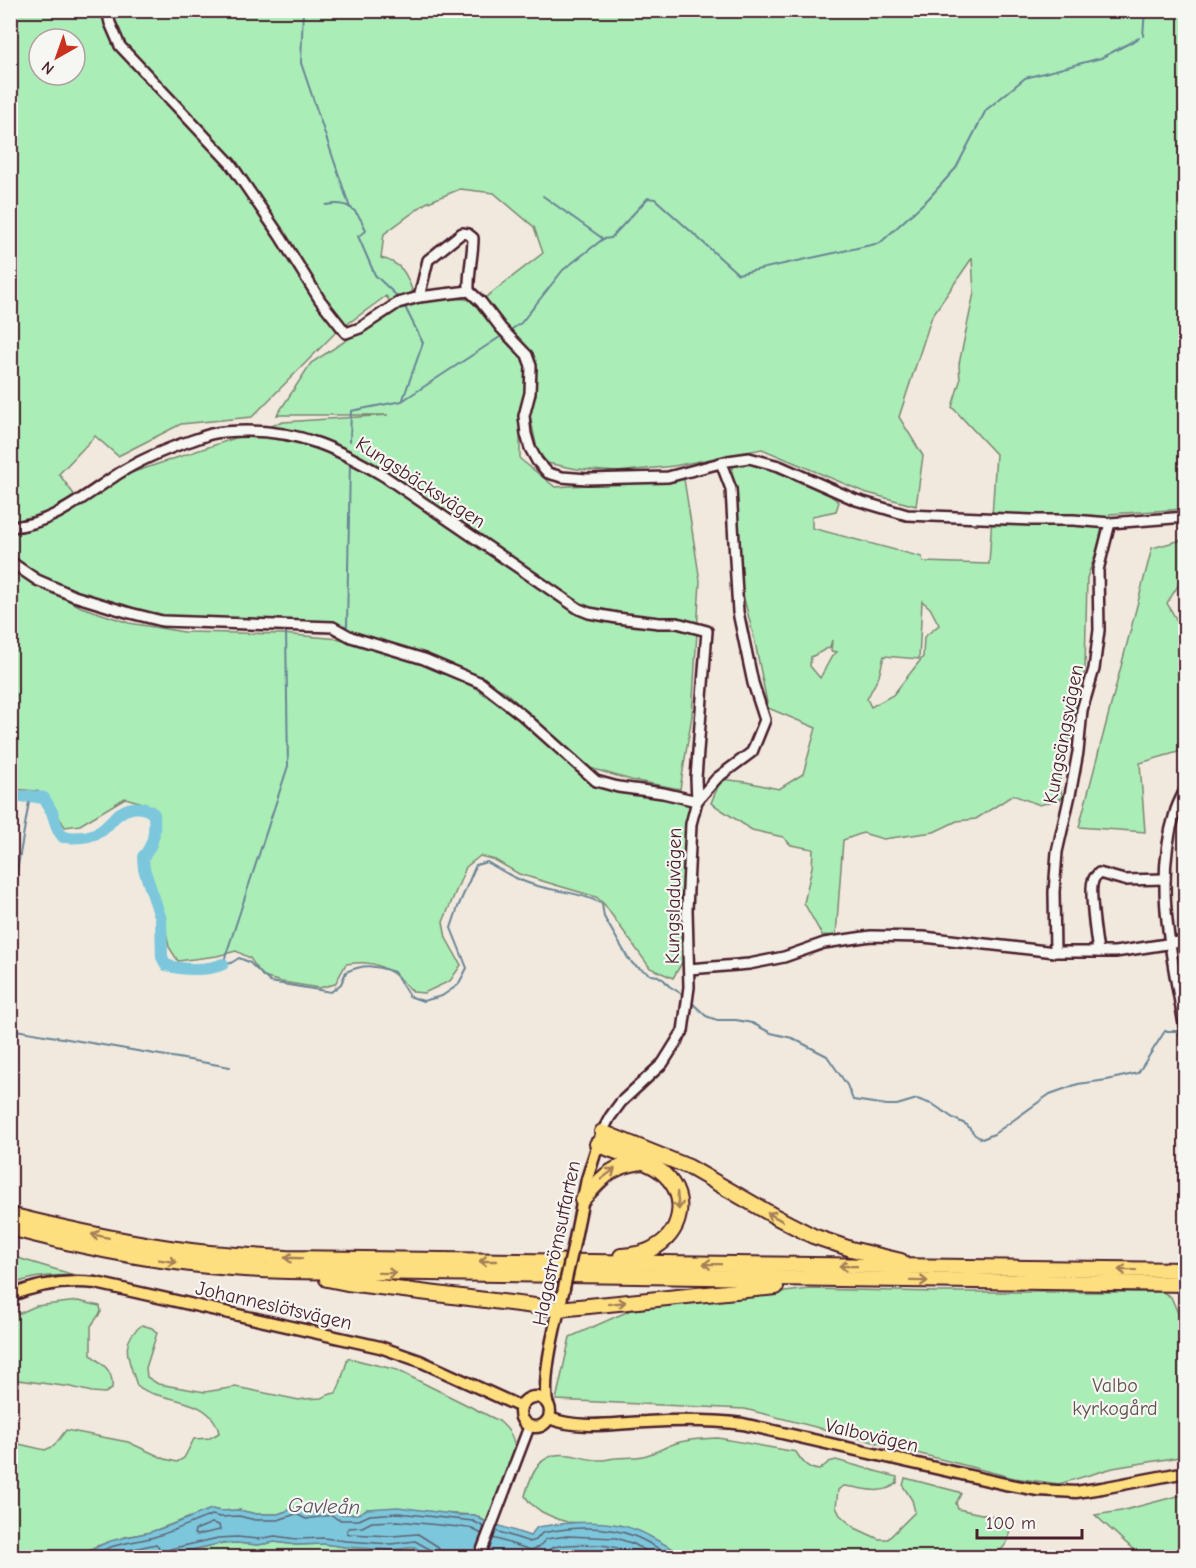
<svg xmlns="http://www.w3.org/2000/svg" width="1196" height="1568" viewBox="0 0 1196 1568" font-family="'Comic Neue',sans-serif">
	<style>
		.green { fill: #abedb7; stroke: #7a8671; stroke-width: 1.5; fill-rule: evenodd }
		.water { fill: #7cc7dc; stroke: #688495; stroke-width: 1.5 }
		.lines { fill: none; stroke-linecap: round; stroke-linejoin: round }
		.shore { stroke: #5e6272; stroke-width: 1.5 }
		.stream { stroke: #688495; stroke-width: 2 }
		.river { stroke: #7cc7dc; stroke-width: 12 }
		.minor-casing { stroke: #4a1f2b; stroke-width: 14 }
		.major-casing { stroke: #4a1f2b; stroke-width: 15 }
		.highway-casing { stroke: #4a1f2b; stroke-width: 18 }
		.minor { stroke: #f6f6f2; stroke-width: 9 }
		.major { stroke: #fedf80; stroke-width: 10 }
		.highway { stroke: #fedf80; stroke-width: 14 }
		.major-bridge-casing { stroke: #4a1f2b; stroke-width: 15; stroke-linecap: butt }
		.major-bridge { stroke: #fedf80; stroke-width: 10 }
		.oneway { stroke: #a47f56 }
		.labels { text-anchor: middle; stroke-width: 4.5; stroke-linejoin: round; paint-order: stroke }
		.street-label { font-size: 20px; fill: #4a1f2b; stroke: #f6f6f2 }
		.park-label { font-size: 20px; fill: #62524e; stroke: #f6f6f2 }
		.water-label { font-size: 21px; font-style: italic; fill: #595160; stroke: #f6f6f2 }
	</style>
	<rect width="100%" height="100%" fill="#f1e9de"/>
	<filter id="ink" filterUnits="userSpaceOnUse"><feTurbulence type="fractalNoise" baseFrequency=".0167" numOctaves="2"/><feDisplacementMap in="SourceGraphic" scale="12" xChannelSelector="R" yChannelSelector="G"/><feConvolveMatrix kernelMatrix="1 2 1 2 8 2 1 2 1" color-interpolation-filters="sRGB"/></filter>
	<g filter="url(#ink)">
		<g class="green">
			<path d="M11,11H1185V509L1110,514L1087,578L1085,669L1059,783L1063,798L1040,805L1013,795L976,819L957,821L934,832L883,839L863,833L843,840L836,936L822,935L804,903L812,867L813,849L791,845L783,837L752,830L711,803L721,779L746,782L779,789L803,774L816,728L768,708L755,642L740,583L732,467L748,462L776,469L821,489L839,502L836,511L812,516V528L922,557L923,562L989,564L996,454L952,407L960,381L959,364L974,293L972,258L932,316L899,417L923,456L916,506L864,492L762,449L674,466L617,472L577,469L547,463L537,449L530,416L520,408V459L555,487L684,479L700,581L692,716L680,789L631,780L590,768L504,691L480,680L350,634L335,622L181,618L122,607L39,585L81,607L129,623L184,632L282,634L340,639L424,665L474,687L519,720L588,781L616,791L659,796L694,805L686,956L673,978L650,968L604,904L596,897L519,874L495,860L480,856L466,867L443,922L446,938L461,965L450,981L424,993L413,992C400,978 386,965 367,963C360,962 353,963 346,964L335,984L319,988L282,982L263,977L250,958L236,951L217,956L178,961L169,947L164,922L146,867L156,836L158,812L143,803L125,798L80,825L65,827L53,808L38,791L11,789ZM39,39H75V75H39ZM460,189L494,193L534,227L543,253L481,301L413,293C407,274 402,263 381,258L384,234L426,203ZM386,296L395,309L311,363L277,415H388L283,422L128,474L81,504L59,474L95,436L118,456L181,424L252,417L335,333ZM922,601L930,608L939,625L924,637L923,657L893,695L871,707L867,699L879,676L884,656L919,659ZM832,640L831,651L837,652L832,656L820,678L810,666L811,657L830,647Z"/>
			<polygon points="1185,539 1185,575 1167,603 1185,635 1185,750 1140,763 1145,832 1079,827 1152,548"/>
			<path d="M11,1256L81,1277C58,1274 33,1276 11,1285Z"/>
			<polygon points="810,1289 937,1292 1163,1292 1171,1297 1185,1329 1185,1456 1113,1468 1059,1484 1014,1478 745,1409 556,1400 570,1337 631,1310"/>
			<path d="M78,1301L100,1306L101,1312L91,1326V1355C103,1365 114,1370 112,1389L105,1393L92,1392L71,1387L11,1379V1317L36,1306Z"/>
			<path d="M142,1325L152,1328L157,1333L146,1368L147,1377L158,1384L205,1392L236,1387L299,1400C307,1398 314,1399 321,1398C327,1396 330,1393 336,1393L340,1384L348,1358L397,1370L499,1421C508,1429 513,1435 515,1448L486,1522L475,1515L367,1509L358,1514H341L306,1513L298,1507L278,1514H256L239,1510L220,1511L212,1509L151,1532L125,1537L94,1547L81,1557L11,1558L10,1442L45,1450L54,1446L66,1430L128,1442L165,1459L177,1462L184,1458L194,1439L210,1438L219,1433C213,1403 178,1401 154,1394C148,1393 143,1389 137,1386C130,1361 117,1343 142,1325Z"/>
			<path d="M718,1438L796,1452C802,1462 808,1469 819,1470L829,1462L836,1460L897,1477V1483C881,1497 862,1487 843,1486L838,1490L836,1507L840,1515L855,1528L868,1534L879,1539H888L915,1512L912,1500L903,1486L905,1478L959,1492L961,1494L956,1503L958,1509L1005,1519C1010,1527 1011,1533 1007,1542C993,1568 966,1546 950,1558L689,1557L619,1525L567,1522L557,1519L542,1512L530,1503L525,1496C529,1481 536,1460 552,1456C569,1451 586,1461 602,1460C607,1460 611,1458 616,1458C625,1457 634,1458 643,1456C652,1454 657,1451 664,1448C681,1439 700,1439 718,1438Z"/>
			<polygon points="1185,1494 1185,1541 1178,1545 1184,1557 1133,1557 1136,1552 1095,1515 1121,1511"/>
			<polygon points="275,1542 296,1545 324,1544 345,1547 392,1550 415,1547 431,1557 160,1558 218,1544 237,1543 258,1545"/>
		</g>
		<path class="water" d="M298,1507L306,1513L335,1508L341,1514H358L367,1509L398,1507L459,1515H475L482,1520L530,1536L537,1527C569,1522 609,1518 639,1531C656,1539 672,1549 689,1557L501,1558L481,1555L479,1557L431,1558L415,1547L392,1550L345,1547L324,1544L296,1545L275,1542L258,1545L237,1543L218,1544L160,1557L81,1558C104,1538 123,1539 150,1532C171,1526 192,1516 212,1509L220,1511L239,1510L256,1514H278Z"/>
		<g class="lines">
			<g class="shore">
				<polygon points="212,1523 219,1525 220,1530 197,1535 194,1534 195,1530"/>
				<path d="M496,1531L530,1542L536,1540L542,1533C571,1527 605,1525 634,1536C648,1541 661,1551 675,1558"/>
				<polyline points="493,1538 531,1550 539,1547 546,1539 567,1536 616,1538 634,1544 658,1558"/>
				<path d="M91,1558C108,1543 133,1543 154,1537C174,1531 193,1522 212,1515L220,1517L239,1516L255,1520H278L296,1514L306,1519L332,1515L337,1519L341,1520H359L370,1515L398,1513L473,1521L484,1527"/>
				<polyline points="105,1558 129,1550 156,1544 159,1547 157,1558"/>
				<polyline points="165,1558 166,1552 170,1549 218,1538 237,1537 258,1539 275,1536 296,1539 324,1538 346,1541 391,1544 415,1541 431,1550 433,1558"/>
				<polyline points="441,1558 440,1551 437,1546 418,1534 392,1536 350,1534 347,1533 347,1530 349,1528 362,1527 372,1522 398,1521 470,1528 482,1534"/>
				<path d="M538,1558C544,1555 548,1549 554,1547C567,1543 605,1544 617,1548C625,1550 632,1554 640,1558"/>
			</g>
			<g class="stream">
				<polyline points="303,10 301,63 350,208"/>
				<polyline points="1143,36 1145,10"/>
				<polyline points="543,196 602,238"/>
				<path d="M326,205C349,201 357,209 366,230L365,232L358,236L375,275L398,297"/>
				<polyline points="512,329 521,323 563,270 603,239 611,238 648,198 655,199 738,274 880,243 929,198 956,168 986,110 1025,78 1101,58 1139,38"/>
				<polyline points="403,399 423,343 404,305"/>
				<polyline points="350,441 351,411 402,401 500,337"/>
				<polyline points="337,625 347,626 350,462"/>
				<polyline points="10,912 30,796"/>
				<path d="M223,964L231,963L239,958L249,962L270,982L331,992L341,984L346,972C366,963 374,966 394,972L409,996L423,1001L442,996L458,985L467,968L451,928L458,907L476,865L487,862C502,871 517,880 534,885C556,892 581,892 602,904L604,917L628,958L634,965L651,975L658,976L664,980L669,986L685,996"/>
				<polyline points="223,964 288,766 286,630"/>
				<polyline points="689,1000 706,1016 717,1020 736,1020 752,1023 771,1033 792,1038 827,1056 847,1085 853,1100 887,1105 897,1105 917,1099 934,1105 953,1118 967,1125 975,1135 982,1139 994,1134 1050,1094 1078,1084 1107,1080 1138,1073 1165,1031 1183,1031"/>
				<polyline points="10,1029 230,1067"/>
			</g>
			<path class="river" d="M10,798L30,796L44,798L52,812L58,830L63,837C75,838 90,838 101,831C106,828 110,822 115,817C126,807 141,803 154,814C155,831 155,843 143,857L144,869L161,919L162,957L166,965C182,970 208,971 223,964"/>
			<g class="minor-casing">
				<g id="minor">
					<polyline points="107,10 110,23 120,46 230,163 280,236 320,300 346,333 360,328 398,303 419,297 469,291 481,302 501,328 527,355 531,366 530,393 524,416 526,434 530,448 537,461 548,473 562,477 587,479 668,477 728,461 749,458 779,466 856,500 907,515 1031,520 1073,520 1110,523 1186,517"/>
					<path d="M419,297L428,260L462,233L468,234L473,238C473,256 468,273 469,291"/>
					<path d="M10,527C49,525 81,499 112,478C133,463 157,453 181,444C191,441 201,437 211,434C223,431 236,431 247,431C301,431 338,449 384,476L579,609L589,613L617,618L659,623H677L707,631L696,778L697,801L691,824L687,910L689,987L683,1031L663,1063L621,1102L610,1117L602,1132"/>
					<polyline points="10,561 18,567 37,580 74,596 130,613 162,621 333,627 351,637 424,659 481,683 522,715 596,781 618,787 663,793 697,801"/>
					<path d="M1186,788C1182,796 1177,805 1175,813C1152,887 1174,963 1186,1036"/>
					<polyline points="697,801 717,778 752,752 765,720 753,683 738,612 731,489 721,463"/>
					<polyline points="1055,952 1054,892 1057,852 1070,795 1078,752 1082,710 1094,669 1099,630 1098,570 1110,523"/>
					<path d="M1098,952C1096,938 1089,891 1093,881C1094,877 1096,876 1099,873L1124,880L1165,879"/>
					<polyline points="689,969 749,964 784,957 824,943 871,936 924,937 1055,952 1115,952 1186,941"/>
					<polyline points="479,1558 529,1427"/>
				</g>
			</g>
			<g class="major-casing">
				<g id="major">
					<polyline points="573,1248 587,1179 600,1138"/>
					<path d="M10,1296C38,1284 67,1280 96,1283L380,1347L420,1361L521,1407"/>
					<circle cx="535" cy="1412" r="15"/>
					<path d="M547,1403C542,1372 557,1319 564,1288"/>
					<path d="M549,1418C580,1430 613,1423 646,1422C679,1420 711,1420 743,1424L1005,1484L1038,1490L1076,1492L1102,1488L1186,1472"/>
				</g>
			</g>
			<g class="highway-casing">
				<g id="highway">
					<polyline points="602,1132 689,1167 776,1217 813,1236 851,1249 901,1261"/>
					<path d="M597,1144C616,1153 652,1161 665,1175C689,1198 682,1234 652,1249C643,1254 631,1255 621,1256"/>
					<path d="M582,1200C603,1177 609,1167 641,1162"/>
					<path d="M10,1215C70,1230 130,1243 191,1251C223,1255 255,1256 287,1258L1186,1270"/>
					<path d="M10,1228C70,1244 130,1257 191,1264C223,1268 255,1270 287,1271L1186,1284"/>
					<polyline points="327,1279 347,1283 559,1309 776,1287"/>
				</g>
			</g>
			<use href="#minor" class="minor"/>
			<use href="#major" class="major"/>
			<use href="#highway" class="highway"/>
			<g class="major-bridge-casing">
				<polyline id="major-bridge" points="564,1288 573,1248"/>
			</g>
			<use href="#major-bridge" class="major-bridge"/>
		</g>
		<defs><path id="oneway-shaft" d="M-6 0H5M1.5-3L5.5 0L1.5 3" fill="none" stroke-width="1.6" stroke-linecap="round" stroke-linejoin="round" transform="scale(1.5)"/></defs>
		<g class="oneway">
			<use href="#oneway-shaft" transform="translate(608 1174) rotate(-37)"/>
			<use href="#oneway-shaft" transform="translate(678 1201) rotate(84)"/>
			<use href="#oneway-shaft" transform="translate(775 1217) rotate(-151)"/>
			<use href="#oneway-shaft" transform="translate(100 1236) rotate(-168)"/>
			<use href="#oneway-shaft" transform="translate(293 1258) rotate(-178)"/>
			<use href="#oneway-shaft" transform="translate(168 1261) rotate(9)"/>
			<use href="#oneway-shaft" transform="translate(488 1261) rotate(-180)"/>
			<use href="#oneway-shaft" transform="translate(712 1264) rotate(-179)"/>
			<use href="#oneway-shaft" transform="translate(848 1266) rotate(-179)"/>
			<use href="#oneway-shaft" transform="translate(1127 1270) rotate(-179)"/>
			<use href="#oneway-shaft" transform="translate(387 1273) rotate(1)"/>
			<use href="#oneway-shaft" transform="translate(919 1281) rotate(1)"/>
			<use href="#oneway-shaft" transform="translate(617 1303) rotate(-6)"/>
		</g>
	</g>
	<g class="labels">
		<g class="street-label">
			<text transform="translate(421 482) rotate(33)" y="7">Kungsbäcksvägen</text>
			<text transform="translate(1063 734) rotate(-79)" y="7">Kungsängsvägen</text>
			<text transform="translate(673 896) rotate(-89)" y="7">Kungsladuvägen</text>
			<text transform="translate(556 1243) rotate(-78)" y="7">Hagaströmsutfarten</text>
			<text transform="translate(274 1305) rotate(13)" y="7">Johanneslötsvägen</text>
			<text transform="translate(872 1435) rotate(13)" y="7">Valbovägen</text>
		</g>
		<g class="park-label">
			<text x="1115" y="1392">Valbo<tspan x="1115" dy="23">kyrkogård</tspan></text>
		</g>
		<g class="water-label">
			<text transform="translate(324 1506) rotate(2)" y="7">Gavleån</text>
		</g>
	</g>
	<rect width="1196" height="1568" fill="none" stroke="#f6f6f2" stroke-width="36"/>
	<rect x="18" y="18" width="1160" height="1532" fill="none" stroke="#4a1f2b" stroke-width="2" filter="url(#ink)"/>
	<g transform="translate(57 57) rotate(220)"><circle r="28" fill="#f6f6f2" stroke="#b1a0a2" stroke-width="1.5"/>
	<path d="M0-4.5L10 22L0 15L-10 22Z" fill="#c8321e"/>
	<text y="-9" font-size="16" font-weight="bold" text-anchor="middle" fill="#4a1f2b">N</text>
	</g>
	<path d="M977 1529v9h105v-9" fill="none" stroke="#4a1f2b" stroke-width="3"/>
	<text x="986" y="1529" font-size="18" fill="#4a1f2b" stroke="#f6f6f2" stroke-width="4.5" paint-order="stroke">100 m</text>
</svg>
